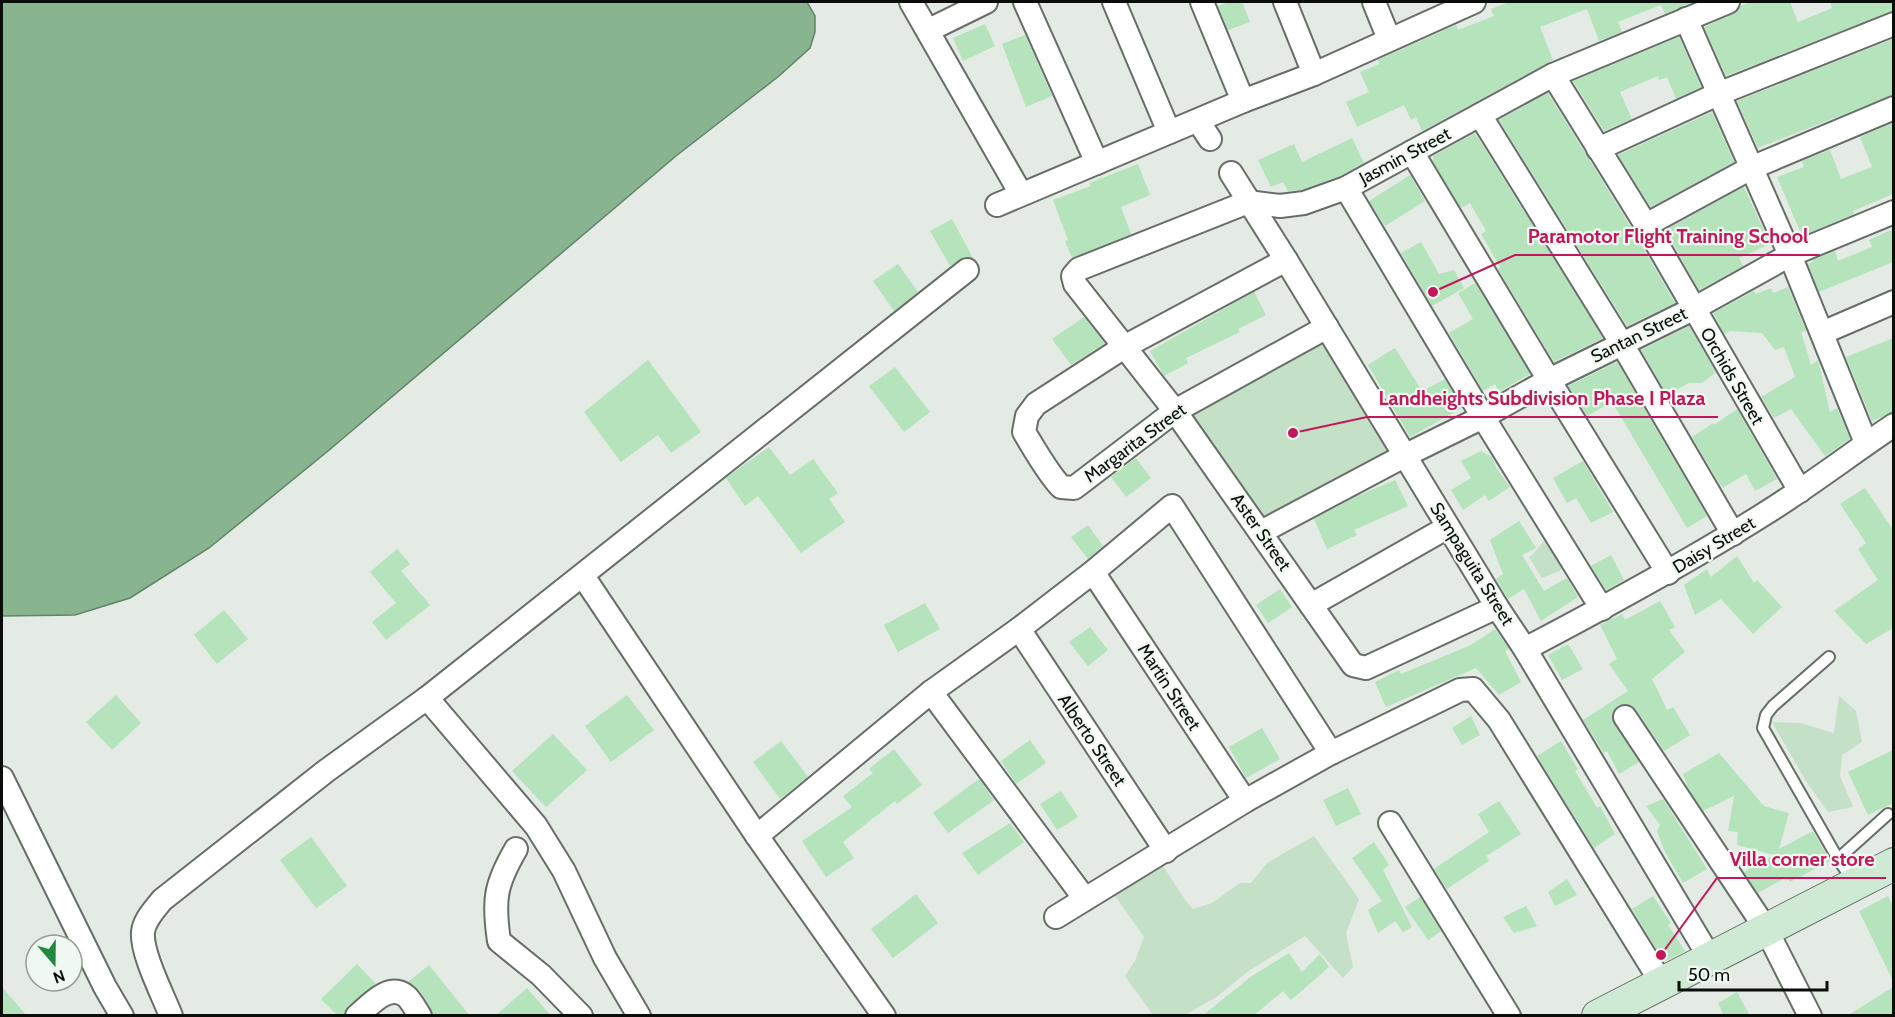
<svg xmlns="http://www.w3.org/2000/svg" width="1895" height="1017" viewBox="0 0 1895 1017" font-family="Cabin,sans-serif">
	<style>
		.green { fill: #c4e0c7 }
		.water { fill: #88b58f; stroke: #628367; stroke-width: 1.5 }
		.building { fill: #b5e3bb }
		.lines { fill: none; stroke-linecap: round; stroke-linejoin: round }
		.service-casing { stroke: #676e68; stroke-width: 14 }
		.minor-casing { stroke: #676e68; stroke-width: 26 }
		.secondary-casing { stroke: #676e68; stroke-width: 34 }
		.service { stroke: #fff; stroke-width: 10 }
		.minor { stroke: #fff; stroke-width: 22 }
		.secondary { stroke: #cee9d4; stroke-width: 32 }
		.labels { text-anchor: middle; stroke-width: 4.5; stroke-linejoin: round; paint-order: stroke }
		.street-label { font-size: 18px; fill: #0a0d0a; stroke: #f0f9f1 }
		.leader { fill: none; stroke: #c2185b; stroke-width: 2 }
		.callout-dot { fill: #c2185b; stroke: #f0f9f1; stroke-width: 2 }
		.callout-label { font-size: 20px; text-anchor: middle; font-weight: bold; fill: #c2185b; stroke: #f0f9f1; stroke-width: 4.5; stroke-linejoin: round; paint-order: stroke }
	</style>
	<rect width="100%" height="100%" fill="#e3ebe4"/>
	<g class="green">
		<polygon points="1324,339 1392,451 1265,519 1192,415"/>
		<path d="M1549,536L1565,562L1560,571L1542,578L1529,557C1538,551 1540,543 1549,536Z"/>
		<polygon points="1839,696 1856,711 1862,742 1842,755 1840,776 1853,807 1828,812 1806,781 1772,722 1800,723 1834,733"/>
		<path d="M1314,836L1359,899L1346,933L1353,967L1343,978L1305,936L1250,970L1215,998L1185,1015H1153L1125,976L1135,961L1144,937L1113,893L1161,864C1173,879 1180,895 1193,909L1212,903L1240,883H1251L1267,863Z"/>
	</g>
	<polygon class="water" points="2,2 807,2 815,16 815,32 810,48 779,76 676,156 328,451 209,548 130,598 75,615 2,616"/>
	<g class="building">
		<polygon points="1229,2 1242,2 1250,22 1228,30 1218,6"/>
		<polygon points="1509,2 1690,2 1690,3 1665,14 1661,5 1618,22 1622,32 1599,41 1587,9 1540,27 1553,60 1422,131 1416,117 1411,120 1404,105 1357,127 1346,102 1369,92 1360,72 1379,64 1378,60 1456,25 1458,30 1494,16 1491,9"/>
		<polygon points="1752,2 1790,2 1798,22 1832,8 1830,2 1893,2 1893,11 1726,76 1704,27 1733,14 1741,6"/>
		<polygon points="985,24 995,46 963,61 953,38"/>
		<polygon points="1025,35 1052,96 1026,107 1002,44"/>
		<polygon points="1679,37 1701,87 1676,99 1667,77 1659,80 1658,76 1620,92 1632,119 1604,131 1573,81"/>
		<polygon points="1893,39 1893,95 1758,148 1737,101"/>
		<polygon points="1548,93 1634,232 1675,303 1627,326 1499,120"/>
		<polygon points="1712,112 1734,162 1651,207 1618,155"/>
		<polygon points="1893,123 1893,194 1853,211 1854,214 1802,236 1777,177 1804,167 1802,161 1830,150 1841,179 1872,167 1860,137"/>
		<polygon points="1475,133 1603,338 1554,362 1498,269 1500,267 1481,234 1486,231 1470,203 1461,208 1432,160 1434,159 1433,156"/>
		<polygon points="1352,138 1364,163 1340,176 1301,190 1288,191 1283,182 1271,187 1258,160 1294,144 1302,162"/>
		<polygon points="1138,164 1150,195 1121,207 1131,234 1072,258 1065,241 1068,240 1053,200 1091,186 1089,183"/>
		<polygon points="1410,175 1425,201 1385,226 1369,201"/>
		<polygon points="1744,187 1770,244 1739,258 1743,266 1699,290 1665,230"/>
		<polygon points="952,219 973,258 964,257 950,266 930,231"/>
		<polygon points="1893,229 1893,262 1819,292 1808,264 1813,262 1812,260 1835,251 1838,261 1872,247 1869,240"/>
		<polygon points="1421,242 1439,274 1454,270 1464,288 1432,306 1401,253"/>
		<polygon points="898,264 918,292 894,311 873,281"/>
		<polygon points="1475,283 1530,374 1499,392 1495,384 1483,391 1449,333 1473,319 1458,293"/>
		<polygon points="1788,287 1806,331 1801,332 1811,365 1818,360 1830,412 1837,408 1850,439 1825,456 1791,409 1774,418 1761,397 1795,377 1784,347 1775,350 1762,333 1730,331 1724,334 1713,313 1754,291 1756,294 1771,288 1773,293"/>
		<polygon points="1254,292 1266,315 1238,329 1240,332 1186,358 1188,363 1164,376 1150,351"/>
		<polygon points="1084,317 1105,343 1071,365 1052,339"/>
		<polygon points="1689,326 1716,372 1702,383 1689,383 1667,395 1641,350"/>
		<polygon points="1893,338 1893,412 1872,421 1846,357"/>
		<polygon points="1395,348 1422,391 1445,379 1462,408 1410,437 1368,365"/>
		<polygon points="648,360 701,432 671,453 658,435 621,462 584,412"/>
		<polygon points="1617,362 1707,516 1687,528 1612,402 1587,416 1568,386"/>
		<polygon points="895,367 930,412 904,432 869,386"/>
		<polygon points="1737,409 1777,479 1755,491 1746,474 1722,488 1692,437 1713,423 1714,425"/>
		<polygon points="769,447 790,475 813,459 838,493 829,499 845,522 801,553 758,496 745,506 726,478"/>
		<polygon points="1481,451 1492,457 1497,469 1510,487 1489,501 1485,495 1463,510 1451,490 1471,478 1461,461"/>
		<polygon points="1136,458 1151,478 1126,497 1111,477"/>
		<polygon points="1583,461 1613,512 1591,523 1576,498 1567,503 1553,478"/>
		<polygon points="1395,480 1408,506 1354,530 1357,535 1327,549 1314,519 1355,497"/>
		<polygon points="1865,488 1893,530 1893,628 1866,644 1834,611 1878,580 1858,549 1866,543 1840,504"/>
		<polygon points="1519,521 1536,548 1522,555 1544,591 1567,578 1578,597 1541,621 1524,589 1508,599 1496,579 1503,574 1490,540"/>
		<polygon points="1088,525 1103,546 1088,559 1071,537"/>
		<polygon points="397,549 410,564 401,571 430,605 386,640 372,622 396,603 370,572"/>
		<polygon points="1611,555 1624,580 1606,590 1591,566"/>
		<polygon points="1737,556 1754,583 1757,580 1782,607 1753,634 1721,599 1695,615 1684,585 1707,569 1711,577"/>
		<polygon points="1280,589 1292,607 1268,623 1256,605"/>
		<polygon points="1660,601 1675,627 1669,630 1685,652 1652,679 1667,710 1673,707 1690,735 1664,751 1636,709 1631,705 1625,704 1618,705 1613,712 1612,717 1614,724 1639,762 1619,774 1607,751 1604,753 1583,720 1628,691 1609,664 1617,659 1600,625 1622,614 1625,620"/>
		<polygon points="925,603 940,629 898,652 884,625"/>
		<polygon points="224,610 248,639 217,664 194,635"/>
		<polygon points="1090,627 1108,650 1088,666 1069,642"/>
		<polygon points="1495,629 1509,649 1505,651 1521,682 1499,695 1476,668 1386,707 1375,682 1399,670 1401,674 1471,645"/>
		<polygon points="1568,644 1583,669 1562,680 1548,655"/>
		<polygon points="116,695 141,723 112,750 86,722"/>
		<polygon points="627,695 654,730 611,762 585,726"/>
		<polygon points="1471,716 1480,735 1462,745 1452,728"/>
		<polygon points="1262,728 1280,759 1246,778 1229,747"/>
		<polygon points="553,734 587,770 546,807 512,771"/>
		<polygon points="1030,740 1046,763 1016,784 1001,761"/>
		<polygon points="781,741 808,777 780,799 753,762"/>
		<polygon points="1561,741 1578,769 1575,771 1597,808 1600,806 1615,834 1594,848 1537,756"/>
		<polygon points="894,749 922,785 897,804 895,801 843,842 854,858 826,877 802,841 852,807 843,796 873,773 869,769"/>
		<polygon points="1893,750 1893,803 1868,815 1848,772"/>
		<polygon points="1719,753 1764,806 1789,813 1779,849 1813,831 1830,861 1790,882 1787,877 1758,893 1744,872 1774,855 1737,845 1738,832 1728,831 1734,796 1703,811 1688,788 1683,774"/>
		<polygon points="979,779 994,800 948,833 933,813"/>
		<polygon points="1348,788 1361,814 1336,826 1323,800"/>
		<polygon points="1061,791 1078,817 1057,830 1040,804"/>
		<polygon points="1663,799 1707,869 1683,883 1665,852 1657,831 1660,825 1646,806"/>
		<polygon points="1499,801 1521,834 1486,856 1489,861 1447,889 1434,869 1489,832 1478,814"/>
		<polygon points="1010,823 1024,842 978,875 962,853"/>
		<polygon points="311,837 347,886 316,908 280,860"/>
		<polygon points="1374,842 1389,865 1383,870 1412,927 1403,932 1395,921 1378,933 1368,910 1382,901 1352,858"/>
		<polygon points="1567,879 1577,895 1555,906 1548,892"/>
		<polygon points="916,894 938,923 893,958 871,929"/>
		<polygon points="1653,896 1671,923 1668,925 1685,951 1664,962 1632,909"/>
		<polygon points="1888,896 1893,906 1893,981 1859,911"/>
		<polygon points="1420,897 1441,931 1428,940 1405,907"/>
		<polygon points="1526,906 1537,926 1514,933 1503,917"/>
		<polygon points="1289,953 1302,972 1320,954 1329,967 1291,1000 1283,991 1253,1016 1202,1016 1252,976"/>
		<polygon points="357,964 376,984 348,1006 344,1016 338,1016 321,999"/>
		<polygon points="429,965 470,1016 433,1016 421,992 408,982"/>
		<polygon points="2,987 27,1016 2,1016"/>
		<polygon points="1893,987 1893,1016 1847,1016"/>
		<polygon points="527,988 551,1016 495,1016"/>
		<polygon points="1737,992 1750,1016 1724,1016 1718,1003"/>
	</g>
	<g class="lines">
		<g class="service-casing">
			<g id="service">
				<polyline points="1829,657 1773,706 1766,715 1763,728 1838,859 1853,881"/>
				<polyline points="1838,859 1888,814"/>
			</g>
		</g>
		<g class="minor-casing">
			<g id="minor">
				<polyline points="911,2 1021,194"/>
				<polyline points="1025,2 1097,163"/>
				<polyline points="1114,2 1169,132"/>
				<polyline points="1202,2 1243,101"/>
				<polyline points="1285,2 1314,74"/>
				<polyline points="1374,2 1389,39"/>
				<polyline points="1686,19 1790,255 1866,443"/>
				<polyline points="929,30 986,2"/>
				<polyline points="1553,75 1646,225 1800,491"/>
				<polyline points="1480,115 1622,344 1733,534"/>
				<polyline points="1198,121 1210,139"/>
				<polyline points="1598,149 1718,94 1894,24"/>
				<polyline points="1412,152 1549,380 1668,573"/>
				<polyline points="1231,173 1286,260 1497,607 1525,649 1710,958"/>
				<polyline points="1346,188 1483,417 1602,609"/>
				<polyline points="997,205 1243,101 1314,74 1474,2"/>
				<polyline points="1646,225 1751,168 1894,108"/>
				<path d="M1286,260L1124,347L1036,404L1027,416L1024,432C1035,450 1047,472 1061,487L1074,488L1175,411L1327,327"/>
				<polyline points="1822,333 1894,302"/>
				<polyline points="1261,532 1406,455 1483,417 1549,380 1693,309 1790,255 1894,212"/>
				<polyline points="1093,572 1245,801"/>
				<polyline points="583,576 757,836 884,1016"/>
				<polyline points="1311,605 1448,527"/>
				<polyline points="1497,607 1366,668 1353,665 1175,411 1075,284 1073,276 1079,269 1248,202 1280,206 1304,203 1346,188 1553,75 1728,2"/>
				<polyline points="1019,629 1166,851"/>
				<path d="M1525,649C1605,607 1685,564 1761,516C1807,488 1849,455 1894,425"/>
				<polyline points="931,692 1085,899"/>
				<polyline points="427,698 536,826 564,871 605,958 639,1016"/>
				<polyline points="1625,717 1766,929 1810,1016"/>
				<polyline points="2,778 105,987 122,1016"/>
				<polyline points="1390,823 1509,1016"/>
				<polyline points="757,836 931,692 1019,629 1093,572 1172,506 1331,753"/>
				<path d="M516,849C495,885 493,900 499,941L541,975L581,1016"/>
				<polyline points="1056,917 1245,801 1331,753 1460,690 1473,689 1499,720 1661,982"/>
				<path d="M171,1016C163,995 141,953 143,932C144,920 155,909 162,900L326,771L427,698L967,270"/>
				<path d="M357,1016C369,1006 389,982 406,996C411,1000 416,1010 420,1016"/>
			</g>
		</g>
		<g class="secondary-casing">
			<polyline id="secondary" points="1598,1016 1894,864"/>
		</g>
		<use href="#service" class="service"/>
		<use href="#minor" class="minor"/>
		<use href="#secondary" class="secondary"/>
	</g>
	<g class="labels">
		<g class="street-label">
			<text transform="translate(1405 156) rotate(-28)" y="6">Jasmin Street</text>
			<text transform="translate(1639 335) rotate(-26)" y="6">Santan Street</text>
			<text transform="translate(1732 376) rotate(60)" y="6">Orchids Street</text>
			<text transform="translate(1135 443) rotate(-36)" y="6">Margarita Street</text>
			<text transform="translate(1261 532) rotate(55)" y="6">Aster Street</text>
			<text transform="translate(1714 545) rotate(-31)" y="6">Daisy Street</text>
			<text transform="translate(1472 564) rotate(58)" y="6">Sampaguita Street</text>
			<text transform="translate(1169 687) rotate(57)" y="6">Martin Street</text>
			<text transform="translate(1092 740) rotate(56)" y="6">Alberto Street</text>
		</g>
	</g>
	<path class="leader" d="M1433 292L1515 255H1820M1293 433L1367 417H1718M1661 955L1717 878H1886"/>
	<g class="callout-dot">
		<circle cx="1433" cy="292" r="6"/>
		<circle cx="1293" cy="433" r="6"/>
		<circle cx="1661" cy="955" r="6"/>
	</g>
	<g class="callout-label">
		<text x="1668" y="243">Paramotor Flight Training School</text>
		<text x="1542" y="405">Landheights Subdivision Phase I Plaza</text>
		<text x="1802" y="866">Villa corner store</text>
	</g>
	<rect width="1895" height="1017" fill="none" stroke="#0a0d0a" stroke-width="6"/>
	<g transform="translate(54 963) rotate(160)"><circle r="28" fill="#f0f9f1" stroke="#949b95" stroke-width="1.5"/>
	<path d="M0-4.5L10 22L0 15L-10 22Z" fill="#228a40"/>
	<text y="-9" font-size="16" font-weight="bold" text-anchor="middle" fill="#0a0d0a">N</text>
	</g>
	<path d="M1679 981v9h148v-9" fill="none" stroke="#0a0d0a" stroke-width="3"/>
	<text x="1688" y="981" font-size="18" fill="#0a0d0a" stroke="#f0f9f1" stroke-width="4.5" paint-order="stroke">50 m</text>
</svg>
